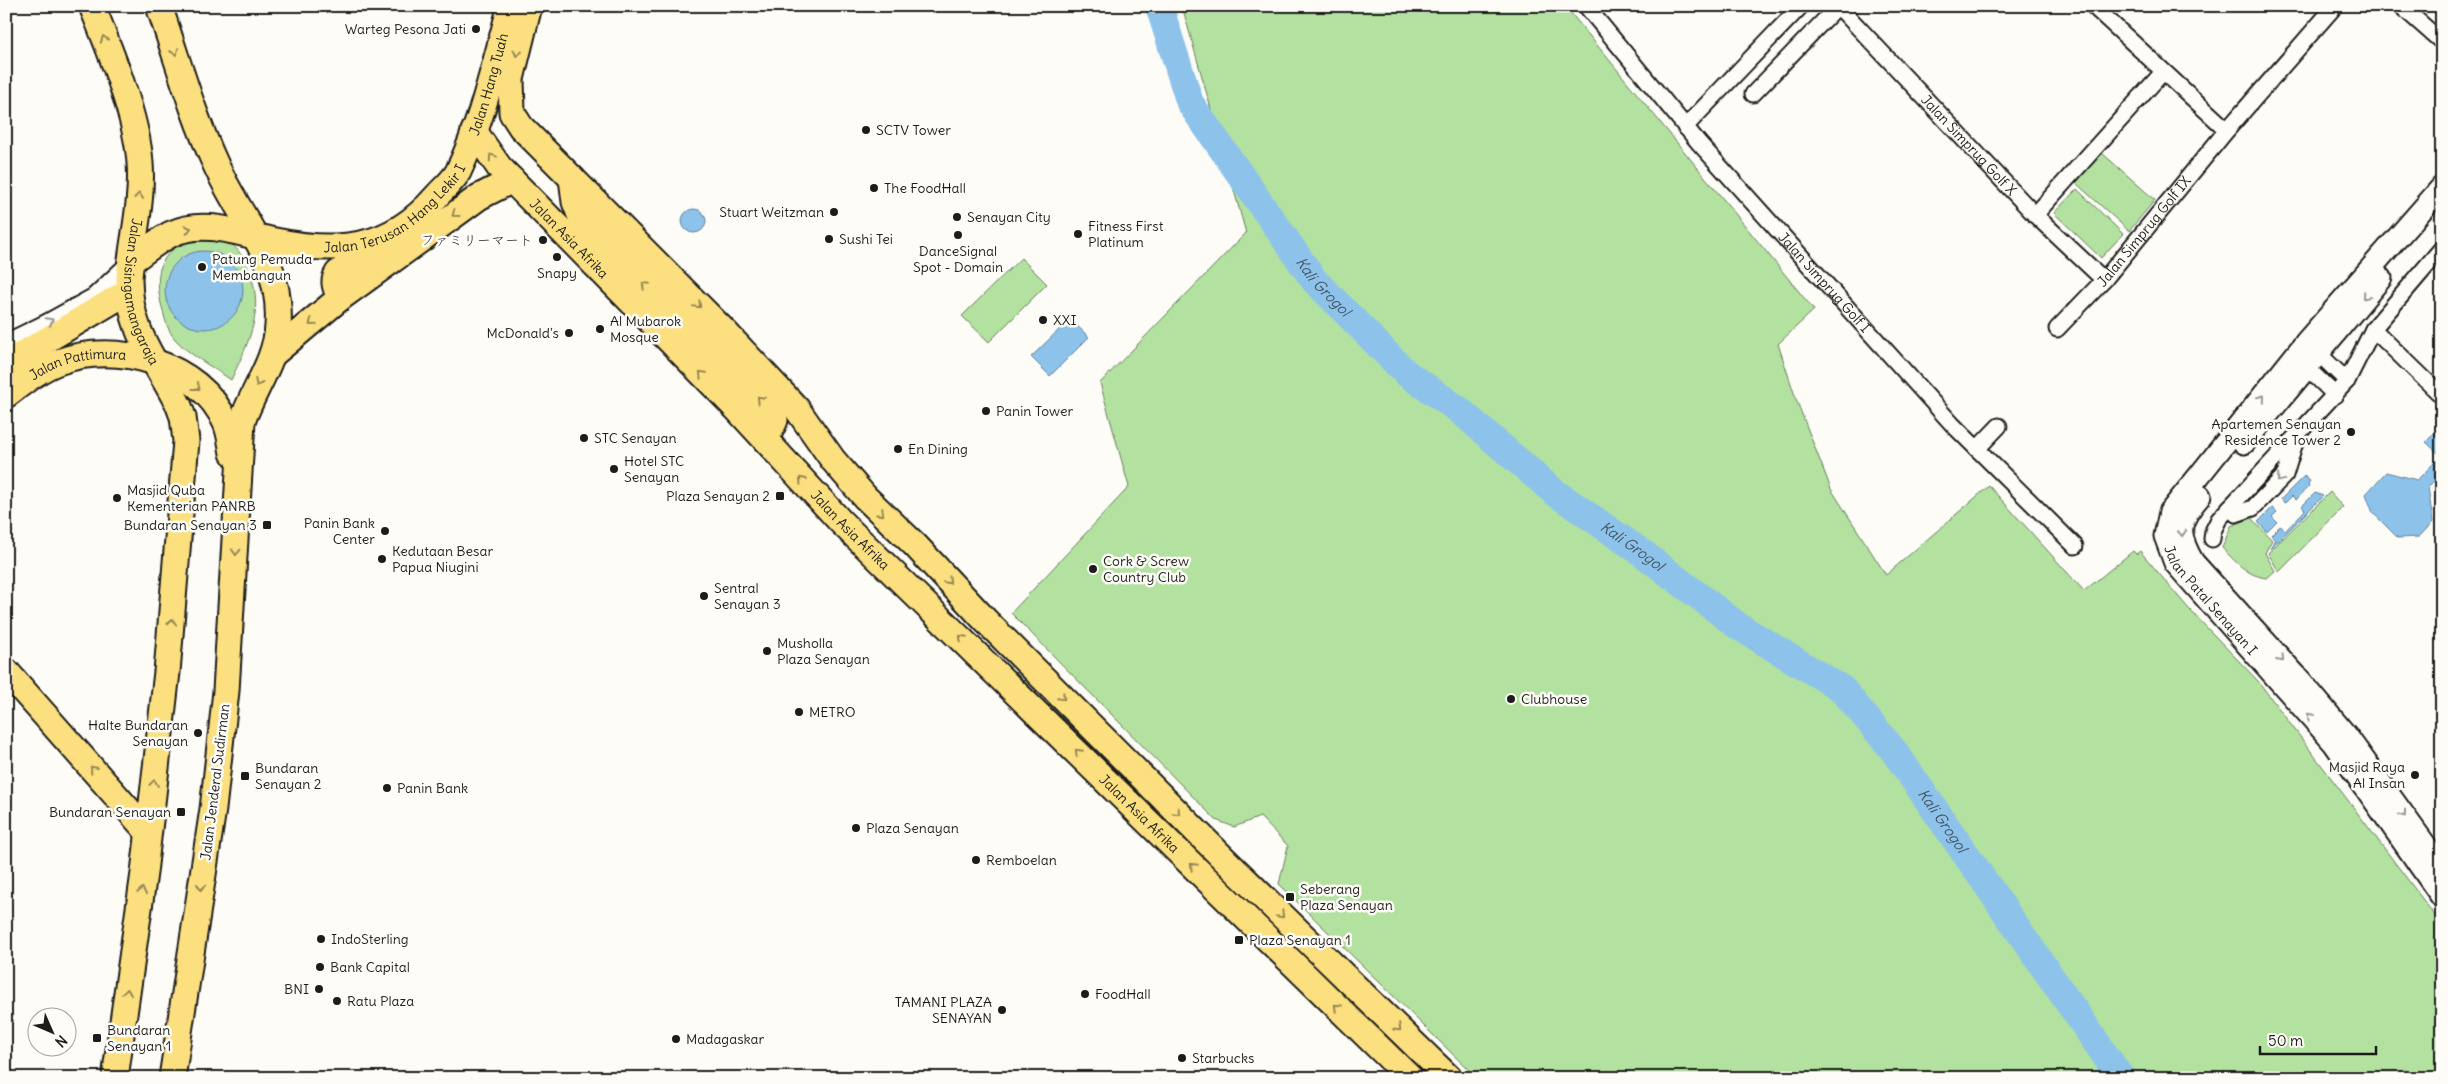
<svg xmlns="http://www.w3.org/2000/svg" width="2448" height="1084" viewBox="0 0 2448 1084" font-family="Delius,'Klee One',sans-serif">
	<style>
		.green { fill: #b3e1a0; stroke: #687e5e }
		.water { fill: #8dc3eb; stroke: #608098 }
		.lines { fill: none; stroke-linecap: round; stroke-linejoin: round }
		.river { stroke: #8dc3eb; stroke-width: 28 }
		.minor-casing { stroke: #1c1c1c; stroke-width: 19 }
		.secondary-casing { stroke: #1c1c1c; stroke-width: 25 }
		.primary-casing { stroke: #1c1c1c; stroke-width: 29 }
		.minor { stroke: #fdfcf7; stroke-width: 15 }
		.secondary { stroke: #fdfcf7; stroke-width: 21 }
		.primary { stroke: #fce080; stroke-width: 25 }
		.oneway { stroke: #978853 }
		.oneway2 { stroke: #989794 }
		.poi-dot { fill: #1c1c1c; stroke: #fdfcf7; stroke-width: 2 }
		.labels { text-anchor: middle; stroke-width: 5; stroke-linejoin: round; paint-order: stroke }
		.poi-label { font-size: 14px; fill: #1c1c1c; stroke: #fdfcf7; text-anchor: start }
		.street-label { font-size: 14px; fill: #1c1c1c; stroke: #fdfcf7 }
		.water-label { font-size: 15px; font-style: italic; fill: #445664; stroke: #fdfcf7 }
	</style>
	<rect width="100%" height="100%" fill="#fdfcf7"/>
	<filter id="ink" filterUnits="userSpaceOnUse"><feTurbulence type="fractalNoise" baseFrequency=".02" numOctaves="2"/><feDisplacementMap in="SourceGraphic" scale="10" xChannelSelector="R" yChannelSelector="G"/><feConvolveMatrix kernelMatrix="1 2 1 2 8 2 1 2 1" color-interpolation-filters="sRGB"/></filter>
	<g filter="url(#ink)">
		<g class="green">
			<polygon points="1182,6 1565,6 1814,310 1778,344 1796,399 1831,489 1886,575 1989,486 2084,591 2133,551 2136,554 2140,551 2188,608 2258,681 2442,925 2442,1078 1477,1078 1279,884 1288,846 1260,817 1234,827 1216,820 1011,613 1129,487 1100,383 1246,233"/>
			<polygon points="2102,153 2155,200 2129,231 2076,183"/>
			<polygon points="2077,189 2123,234 2101,258 2054,213"/>
			<path d="M203,236C211,238 221,239 229,243C236,246 243,257 246,263C267,308 250,339 231,380C213,367 189,355 175,339C168,331 165,320 163,311C151,270 161,246 203,236Z"/>
			<polygon points="1021,258 1047,284 989,342 962,316"/>
			<polygon points="2330,492 2343,507 2279,572 2268,553"/>
			<path d="M2251,518L2272,540L2265,553L2275,571L2267,578C2247,576 2236,562 2222,548L2231,526Z"/>
		</g>
		<g class="water">
			<circle cx="694" cy="221" r="12"/>
			<circle cx="204" cy="290" r="39"/>
			<polygon points="1070,319 1089,337 1050,376 1031,357"/>
			<polygon points="2435,432 2442,439 2442,473 2428,487 2433,522 2419,537 2398,538 2373,513 2366,494 2386,472 2417,480 2441,456 2426,442"/>
			<polygon points="2304,476 2310,481 2308,484 2309,486 2296,500 2292,496 2285,503 2281,499"/>
			<polygon points="2315,493 2323,496 2270,549 2275,539 2271,535 2280,526 2286,530 2305,510 2302,506"/>
			<polygon points="2272,508 2277,512 2272,517 2277,522 2267,532 2258,522"/>
		</g>
		<g class="lines">
			<path class="river" id="s1" d="M1159,6L1190,103L1314,280L1406,373L1459,410L1553,491L1641,552L1738,626L1842,689L1894,751L2121,1078"/>
			<g class="minor-casing">
				<g id="minor">
					<path id="s2" d="M1586,6L1699,143L1953,425L2075,546"/>
					<path id="s3" d="M1838,6L2035,215L2104,280"/>
					<polyline points="2093,6 2227,130"/>
					<polyline points="2401,6 2442,42"/>
					<polyline points="1753,94 1838,6"/>
					<polyline points="1685,127 1801,6"/>
					<polyline points="2035,215 2163,72"/>
					<path id="s4" d="M2057,329L2104,280L2227,130L2335,6"/>
					<polyline points="2373,329 2442,396"/>
					<polyline points="6,342 45,323 94,296 130,262"/>
					<polyline points="2313,348 2347,381"/>
					<polyline points="2300,361 2335,395"/>
					<polyline points="1977,449 1999,426"/>
					<polyline points="2230,507 2236,514 2253,508 2285,475 2296,439"/>
					<polyline points="2212,539 2213,531 2219,519 2347,381 2373,329 2442,248"/>
				</g>
			</g>
			<g class="secondary-casing">
				<g id="secondary">
					<path id="s5" d="M2442,187L2306,342L2170,512L2165,536L2175,563L2334,743L2442,897"/>
					<polyline points="2244,443 2381,278"/>
					<path d="M2200,496C2178,522 2176,532 2193,562L2300,680L2346,735L2442,868"/>
				</g>
			</g>
			<g class="primary-casing">
				<g id="primary">
					<path id="s6" d="M92,6C110,50 137,117 140,163C143,202 132,240 129,278C129,333 156,360 179,406L183,417L186,441L167,672L144,873L115,1078"/>
					<path d="M159,6C177,58 192,113 215,163C240,220 283,259 278,326C276,360 253,390 242,422L226,691L213,809L172,1078"/>
					<polyline points="529,6 511,79 512,113 521,127 725,332 797,409 833,460 865,497 915,545 985,620 1225,860 1449,1078"/>
					<path id="s7" d="M474,131L499,167L736,408L841,522L1410,1078"/>
					<polyline points="572,178 575,202 582,220 773,413 775,420 766,440"/>
					<path id="s8" d="M131,261C144,252 157,241 171,234C204,218 241,234 275,241C339,254 390,250 436,197C443,189 453,181 458,172C483,120 495,61 511,6"/>
					<path d="M340,298C336,288 332,282 338,273L378,243"/>
					<polyline points="273,354 340,298 438,227 479,197 512,180"/>
					<polyline points="6,364 129,291"/>
					<path id="s9" d="M6,395C22,383 39,369 58,362C116,340 200,363 226,423C230,432 231,443 233,453"/>
					<polyline points="6,671 148,832"/>
				</g>
			</g>
			<use href="#minor" class="minor"/>
			<use href="#secondary" class="secondary"/>
			<use href="#primary" class="primary"/>
		</g>
		<defs><path id="oneway-chevron" d="M-2-3.5L2.5 0L-2 3.5" fill="none" stroke-width="1.6" stroke-linecap="round" stroke-linejoin="round" transform="scale(1.25)"/></defs>
		<g class="oneway">
			<use href="#oneway-chevron" transform="translate(104 39) rotate(-110)"/>
			<use href="#oneway-chevron" transform="translate(175 52) rotate(71)"/>
			<use href="#oneway-chevron" transform="translate(517 53) rotate(104)"/>
			<use href="#oneway-chevron" transform="translate(492 157) rotate(-124)"/>
			<use href="#oneway-chevron" transform="translate(139 196) rotate(-84)"/>
			<use href="#oneway-chevron" transform="translate(455 214) rotate(144)"/>
			<use href="#oneway-chevron" transform="translate(188 229) rotate(-14)"/>
			<use href="#oneway-chevron" transform="translate(645 285) rotate(-135)"/>
			<use href="#oneway-chevron" transform="translate(698 305) rotate(45)"/>
			<use href="#oneway-chevron" transform="translate(312 323) rotate(140)"/>
			<use href="#oneway-chevron" transform="translate(702 374) rotate(-134)"/>
			<use href="#oneway-chevron" transform="translate(258 383) rotate(117)"/>
			<use href="#oneway-chevron" transform="translate(197 387) rotate(38)"/>
			<use href="#oneway-chevron" transform="translate(760 399) rotate(-135)"/>
			<use href="#oneway-chevron" transform="translate(802 480) rotate(-132)"/>
			<use href="#oneway-chevron" transform="translate(881 513) rotate(44)"/>
			<use href="#oneway-chevron" transform="translate(236 552) rotate(93)"/>
			<use href="#oneway-chevron" transform="translate(948 581) rotate(47)"/>
			<use href="#oneway-chevron" transform="translate(172 622) rotate(-84)"/>
			<use href="#oneway-chevron" transform="translate(962 638) rotate(-135)"/>
			<use href="#oneway-chevron" transform="translate(1062 697) rotate(45)"/>
			<use href="#oneway-chevron" transform="translate(1078 752) rotate(-135)"/>
			<use href="#oneway-chevron" transform="translate(93 769) rotate(-131)"/>
			<use href="#oneway-chevron" transform="translate(154 783) rotate(-83)"/>
			<use href="#oneway-chevron" transform="translate(1177 812) rotate(45)"/>
			<use href="#oneway-chevron" transform="translate(1193 866) rotate(-135)"/>
			<use href="#oneway-chevron" transform="translate(201 887) rotate(98)"/>
			<use href="#oneway-chevron" transform="translate(142 891) rotate(-81)"/>
			<use href="#oneway-chevron" transform="translate(1281 915) rotate(45)"/>
			<use href="#oneway-chevron" transform="translate(127 992) rotate(-82)"/>
			<use href="#oneway-chevron" transform="translate(1337 1007) rotate(-136)"/>
			<use href="#oneway-chevron" transform="translate(1398 1028) rotate(44)"/>
		</g>
		<g class="oneway2">
			<use href="#oneway-chevron" transform="translate(2366 296) rotate(130)"/>
			<use href="#oneway-chevron" transform="translate(50 321) rotate(-28)"/>
			<use href="#oneway-chevron" transform="translate(2262 398) rotate(-51)"/>
			<use href="#oneway-chevron" transform="translate(2280 479) rotate(130)"/>
			<use href="#oneway-chevron" transform="translate(2182 533) rotate(86)"/>
			<use href="#oneway-chevron" transform="translate(2281 659) rotate(48)"/>
			<use href="#oneway-chevron" transform="translate(2310 716) rotate(-132)"/>
			<use href="#oneway-chevron" transform="translate(2403 814) rotate(54)"/>
		</g>
	</g>
	<g class="poi-dot">
		<circle cx="476" cy="29" r="5"/>
		<circle cx="866" cy="130" r="5"/>
		<circle cx="874" cy="188" r="5"/>
		<circle cx="834" cy="212" r="5"/>
		<circle cx="957" cy="217" r="5"/>
		<circle cx="1078" cy="234" r="5"/>
		<circle cx="958" cy="235" r="5"/>
		<circle cx="829" cy="239" r="5"/>
		<circle cx="543" cy="240" r="5"/>
		<circle cx="557" cy="257" r="5"/>
		<circle cx="202" cy="267" r="5"/>
		<circle cx="1043" cy="320" r="5"/>
		<circle cx="600" cy="329" r="5"/>
		<circle cx="569" cy="333" r="5"/>
		<circle cx="986" cy="411" r="5"/>
		<circle cx="2351" cy="432" r="5"/>
		<circle cx="584" cy="438" r="5"/>
		<circle cx="898" cy="449" r="5"/>
		<circle cx="614" cy="469" r="5"/>
		<rect x="775" y="491" width="10" height="10" rx="2.5"/>
		<circle cx="117" cy="498" r="5"/>
		<rect x="262" y="520" width="10" height="10" rx="2.5"/>
		<circle cx="385" cy="531" r="5"/>
		<circle cx="382" cy="559" r="5"/>
		<circle cx="1093" cy="569" r="5"/>
		<circle cx="704" cy="596" r="5"/>
		<circle cx="767" cy="651" r="5"/>
		<circle cx="1511" cy="699" r="5"/>
		<circle cx="799" cy="712" r="5"/>
		<circle cx="198" cy="733" r="5"/>
		<circle cx="2415" cy="775" r="5"/>
		<rect x="240" y="771" width="10" height="10" rx="2.5"/>
		<circle cx="387" cy="788" r="5"/>
		<rect x="176" y="807" width="10" height="10" rx="2.5"/>
		<circle cx="856" cy="828" r="5"/>
		<circle cx="976" cy="860" r="5"/>
		<rect x="1285" y="892" width="10" height="10" rx="2.5"/>
		<circle cx="321" cy="939" r="5"/>
		<rect x="1234" y="935" width="10" height="10" rx="2.5"/>
		<circle cx="320" cy="967" r="5"/>
		<circle cx="319" cy="989" r="5"/>
		<circle cx="1085" cy="994" r="5"/>
		<circle cx="337" cy="1001" r="5"/>
		<circle cx="1002" cy="1010" r="5"/>
		<rect x="92" y="1033" width="10" height="10" rx="2.5"/>
		<circle cx="676" cy="1039" r="5"/>
		<circle cx="1182" cy="1058" r="5"/>
	</g>
	<g class="labels">
		<g class="poi-label">
			<text x="466" y="34" text-anchor="end">Warteg Pesona Jati</text>
			<text x="876" y="135">SCTV Tower</text>
			<text x="884" y="193">The FoodHall</text>
			<text x="824" y="217" text-anchor="end">Stuart Weitzman</text>
			<text x="967" y="222">Senayan City</text>
			<text x="1088" y="231">Fitness First<tspan x="1088" dy="16">Platinum</tspan></text>
			<text x="839" y="244">Sushi Tei</text>
			<text x="533" y="245" text-anchor="end">ファミリーマート</text>
			<text x="958" y="256" text-anchor="middle">DanceSignal<tspan x="958" dy="16">Spot - Domain</tspan></text>
			<text x="212" y="264">Patung Pemuda<tspan x="212" dy="16">Membangun</tspan></text>
			<text x="557" y="278" text-anchor="middle">Snapy</text>
			<text x="1053" y="325">XXI</text>
			<text x="610" y="326">Al Mubarok<tspan x="610" dy="16">Mosque</tspan></text>
			<text x="559" y="338" text-anchor="end">McDonald's</text>
			<text x="996" y="416">Panin Tower</text>
			<text x="2341" y="429" text-anchor="end">Apartemen Senayan<tspan x="2341" dy="16">Residence Tower 2</tspan></text>
			<text x="594" y="443">STC Senayan</text>
			<text x="908" y="454">En Dining</text>
			<text x="624" y="466">Hotel STC<tspan x="624" dy="16">Senayan</tspan></text>
			<text x="127" y="495">Masjid Quba<tspan x="127" dy="16">Kementerian PANRB</tspan></text>
			<text x="770" y="501" text-anchor="end">Plaza Senayan 2</text>
			<text x="375" y="528" text-anchor="end">Panin Bank<tspan x="375" dy="16">Center</tspan></text>
			<text x="257" y="530" text-anchor="end">Bundaran Senayan 3</text>
			<text x="392" y="556">Kedutaan Besar<tspan x="392" dy="16">Papua Niugini</tspan></text>
			<text x="1103" y="566">Cork &amp; Screw<tspan x="1103" dy="16">Country Club</tspan></text>
			<text x="714" y="593">Sentral<tspan x="714" dy="16">Senayan 3</tspan></text>
			<text x="777" y="648">Musholla<tspan x="777" dy="16">Plaza Senayan</tspan></text>
			<text x="1521" y="704">Clubhouse</text>
			<text x="809" y="717">METRO</text>
			<text x="188" y="730" text-anchor="end">Halte Bundaran<tspan x="188" dy="16">Senayan</tspan></text>
			<text x="2405" y="772" text-anchor="end">Masjid Raya<tspan x="2405" dy="16">Al Insan</tspan></text>
			<text x="255" y="773">Bundaran<tspan x="255" dy="16">Senayan 2</tspan></text>
			<text x="397" y="793">Panin Bank</text>
			<text x="171" y="817" text-anchor="end">Bundaran Senayan</text>
			<text x="866" y="833">Plaza Senayan</text>
			<text x="986" y="865">Remboelan</text>
			<text x="1300" y="894">Seberang<tspan x="1300" dy="16">Plaza Senayan</tspan></text>
			<text x="331" y="944">IndoSterling</text>
			<text x="1249" y="945">Plaza Senayan 1</text>
			<text x="330" y="972">Bank Capital</text>
			<text x="309" y="994" text-anchor="end">BNI</text>
			<text x="1095" y="999">FoodHall</text>
			<text x="347" y="1006">Ratu Plaza</text>
			<text x="992" y="1007" text-anchor="end">TAMANI PLAZA<tspan x="992" dy="16">SENAYAN</tspan></text>
			<text x="107" y="1035">Bundaran<tspan x="107" dy="16">Senayan 1</tspan></text>
			<text x="686" y="1044">Madagaskar</text>
			<text x="1192" y="1063">Starbucks</text>
		</g>
		<g class="street-label">
			<text dy="5" stroke="none"><textPath href="#s8" startOffset="458">Jalan Hang Tuah</textPath></text>
			<text dy="5" stroke="none"><textPath href="#s3" startOffset="191">Jalan Simprug Golf X</textPath></text>
			<text dy="5" stroke="none"><textPath href="#s8" startOffset="288">Jalan Terusan Hang Lekir I</textPath></text>
			<text dy="5" stroke="none"><textPath href="#s4" startOffset="131">Jalan Simprug Golf IX</textPath></text>
			<text dy="5" stroke="none"><textPath href="#s7" startOffset="144">Jalan Asia Afrika</textPath></text>
			<text dy="5" stroke="none"><textPath href="#s2" startOffset="365">Jalan Simprug Golf I</textPath></text>
			<text dy="5" stroke="none"><textPath href="#s6" startOffset="296">Jalan Sisingamangaraja</textPath></text>
			<text dy="5" stroke="none"><textPath href="#s9" startOffset="81">Jalan Pattimura</textPath></text>
			<text dy="5" stroke="none"><textPath href="#s7" startOffset="549">Jalan Asia Afrika</textPath></text>
			<text dy="5" stroke="none"><textPath href="#s5" startOffset="528">Jalan Patal Senayan I</textPath></text>
			<text transform="translate(215 782) rotate(-83)" y="5">Jalan Jenderal Sudirman</text>
			<text dy="5" stroke="none"><textPath href="#s7" startOffset="954">Jalan Asia Afrika</textPath></text>
		</g>
		<g class="water-label">
			<text dy="5" stroke="none"><textPath href="#s1" startOffset="329">Kali Grogol</textPath></text>
			<text dy="5" stroke="none"><textPath href="#s1" startOffset="734">Kali Grogol</textPath></text>
			<text dy="5" stroke="none"><textPath href="#s1" startOffset="1154">Kali Grogol</textPath></text>
		</g>
	</g>
	<rect width="2448" height="1084" fill="none" stroke="#fdfcf7" stroke-width="25"/>
	<rect x="12" y="12" width="2423" height="1059" fill="none" stroke="#1c1c1c" stroke-width="2" filter="url(#ink)"/>
	<g transform="translate(52 1032) rotate(135)"><circle r="24" fill="#fdfcf7" stroke="#a3a29f"/>
	<path d="M0-4L9 19L0 12L-9 19Z" fill="#1c1c1c"/>
	<text y="-8" font-size="14" font-weight="bold" text-anchor="middle" fill="#1c1c1c">N</text>
	</g>
	<path d="M2260 1046v8h116v-8" fill="none" stroke="#1c1c1c" stroke-width="2.5"/>
	<text x="2268" y="1046" font-size="15" fill="#1c1c1c" stroke="#fdfcf7" stroke-width="4" paint-order="stroke">50 m</text>
</svg>
